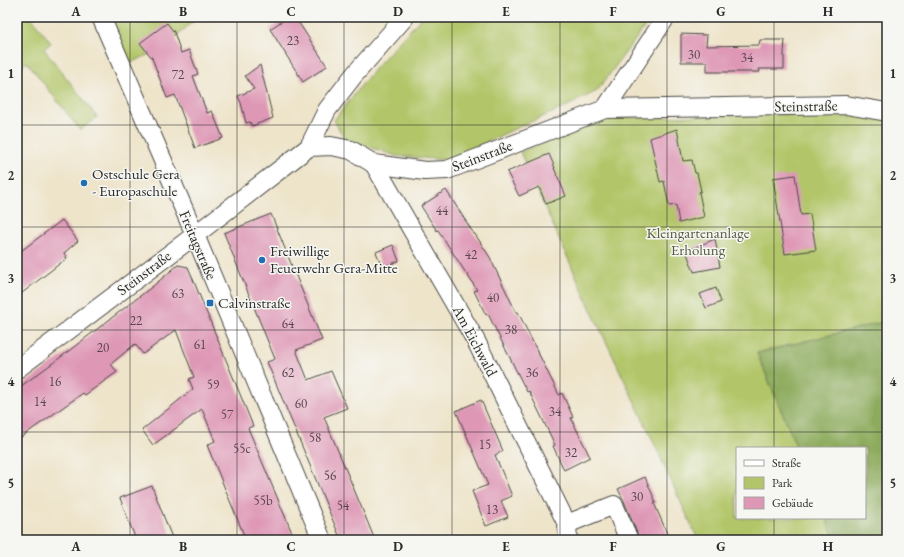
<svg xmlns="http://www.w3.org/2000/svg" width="904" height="557" viewBox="0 0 904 557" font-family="'EB Garamond',serif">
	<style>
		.green { fill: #b2c669; stroke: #6e784a }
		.forest { fill: #8dab5d; stroke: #5c6b44 }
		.building { fill: #de97b5 }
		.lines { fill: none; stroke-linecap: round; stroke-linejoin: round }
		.minor-casing { stroke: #484743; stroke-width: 20 }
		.minor { stroke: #fff; stroke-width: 18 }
		.grid { fill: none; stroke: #2b2b2b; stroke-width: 1; stroke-opacity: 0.55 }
		.poi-dot { fill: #1f6fb2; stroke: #f6f6f2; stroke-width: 1.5 }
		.labels { text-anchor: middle; stroke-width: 3; stroke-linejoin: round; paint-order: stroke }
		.number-label { font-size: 13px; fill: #58464e }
		.street-label { font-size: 15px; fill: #2b2b2b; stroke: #f6f6f2 }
		.poi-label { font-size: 15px; fill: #2b2b2b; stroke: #f6f6f2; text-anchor: start }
		.park-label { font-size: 15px; fill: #545a3e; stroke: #f6f6f2 }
		.neatline { fill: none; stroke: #2b2b2b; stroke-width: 1.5 }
		.grid-label { font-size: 13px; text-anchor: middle; font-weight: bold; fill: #2b2b2b }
	</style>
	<rect width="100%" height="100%" fill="#f6f6f2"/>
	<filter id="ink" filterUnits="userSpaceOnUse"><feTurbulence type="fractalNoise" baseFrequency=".025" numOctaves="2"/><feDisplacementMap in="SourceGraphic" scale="8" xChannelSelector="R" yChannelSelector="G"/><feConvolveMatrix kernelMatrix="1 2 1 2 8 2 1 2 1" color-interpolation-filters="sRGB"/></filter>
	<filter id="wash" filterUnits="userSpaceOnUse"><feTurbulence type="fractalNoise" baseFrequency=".012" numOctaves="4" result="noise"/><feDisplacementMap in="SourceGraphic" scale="16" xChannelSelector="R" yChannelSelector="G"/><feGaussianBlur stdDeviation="0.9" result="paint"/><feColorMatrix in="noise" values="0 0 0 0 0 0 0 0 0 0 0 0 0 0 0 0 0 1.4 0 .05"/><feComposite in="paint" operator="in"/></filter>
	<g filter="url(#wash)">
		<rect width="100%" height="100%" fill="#eee4ca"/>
		<g class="green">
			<polygon points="17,17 31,17 51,43 44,49 97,117 80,130 27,62 17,70"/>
			<polygon points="107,17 198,17 163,48 128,64"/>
			<polygon points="422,17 652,17 597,91 563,108 510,131 449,160 396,156 344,138 334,120 376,67"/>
			<polygon points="850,113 887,115 887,321 757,353 797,448 737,448 737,518 826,518 835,540 698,540 648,430 593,314 520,152 602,118"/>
		</g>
		<polygon class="forest" points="887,321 887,540 835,540 826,518 865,518 865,448 797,448 757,353"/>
		<g id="blocks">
			<g class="building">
				<polygon points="288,17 295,17 327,66 303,82 270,29"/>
				<polygon points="167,23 174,32 181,53 189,50 198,74 193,76 207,113 212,111 223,138 195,148 175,95 167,98 152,58 140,43"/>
				<polygon points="681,34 707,35 706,46 759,45 760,40 785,40 784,52 784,69 759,69 760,72 707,72 707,62 681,62"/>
				<polygon points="260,65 273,118 252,126 250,122 246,123 241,103 238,96 254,89 245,76"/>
				<polygon points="677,129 683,161 692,160 695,173 697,173 701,191 699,192 704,217 679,223 676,205 669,206 664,181 660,182 650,138"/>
				<polygon points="549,154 555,168 554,168 566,196 546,204 539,187 519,196 507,172"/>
				<polygon points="795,175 801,215 810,214 816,250 785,254 773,178"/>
				<polygon points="446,190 474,234 475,234 491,259 491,260 516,312 518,312 559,395 562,393 573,417 571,418 590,457 564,470 553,446 555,445 529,391 527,392 488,314 486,315 474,291 477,290 438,230 437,231 421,206"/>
				<polygon points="271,214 322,340 296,350 308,380 331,371 347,408 324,417 375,540 341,540 267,362 275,359 224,233"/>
				<polygon points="62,220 78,241 64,253 67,258 17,297 17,254"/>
				<polygon points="715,239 720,267 694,272 686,251"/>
				<polygon points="393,245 399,261 382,267 376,252"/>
				<polygon points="178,265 188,267 253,426 248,428 295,540 246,540 207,445 215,441 202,409 153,445 142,430 193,389 189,379 194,377 176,330 143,354 135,344 111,364 117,372 85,395 83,393 17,440 17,389 57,360 153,286"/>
				<polygon points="716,288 721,302 706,308 700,294"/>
				<polygon points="481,400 503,451 495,455 512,496 501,501 508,517 486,526 472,491 488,485 456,411"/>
				<polygon points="645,477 656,503 654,503 670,540 640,540 624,501 618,489"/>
				<polygon points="152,486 167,525 173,540 136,540 120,498"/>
			</g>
		</g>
	</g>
	<g filter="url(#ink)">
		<use href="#blocks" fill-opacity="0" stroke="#484743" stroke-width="1"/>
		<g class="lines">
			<g class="minor-casing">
				<g id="minor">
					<polyline points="101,17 195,235 322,540"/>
					<polyline points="605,109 666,17"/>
					<polyline points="309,147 327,110 354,75 405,17"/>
					<polyline points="374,164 476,341 567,524 568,540"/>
					<polyline points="17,369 195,235 309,147 331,146 351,150 374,164 425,171 447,170 605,109 846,105 887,112"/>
					<polyline points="567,524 614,505 629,540"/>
				</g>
			</g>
			<use href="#minor" class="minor"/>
		</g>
	</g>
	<path class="grid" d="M130,17V540M237,17V540M344,17V540M452,17V540M560,17V540M667,17V540M774,17V448M17,125H887M17,227H887M17,330H887M17,432H887M774,518V540"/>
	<g class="poi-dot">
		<circle cx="84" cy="183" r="4"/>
		<circle cx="262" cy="260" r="4"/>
		<rect x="206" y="299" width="8" height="8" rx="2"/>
	</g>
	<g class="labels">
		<g class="number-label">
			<text x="293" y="45">23</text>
			<text x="694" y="59">30</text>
			<text x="747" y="62">34</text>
			<text x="178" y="79">72</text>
			<text x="442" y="215">44</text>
			<text x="471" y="259">42</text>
			<text x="178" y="298">63</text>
			<text x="493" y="302">40</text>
			<text x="136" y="325">22</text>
			<text x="288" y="328">64</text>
			<text x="511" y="334">38</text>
			<text x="200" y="349">61</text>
			<text x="103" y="352">20</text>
			<text x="288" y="377">62</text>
			<text x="532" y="377">36</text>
			<text x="55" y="386">16</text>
			<text x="213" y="389">59</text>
			<text x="40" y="406">14</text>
			<text x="301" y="408">60</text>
			<text x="555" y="416">34</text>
			<text x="227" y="419">57</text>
			<text x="315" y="442">58</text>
			<text x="485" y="449">15</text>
			<text x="242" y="453">55c</text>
			<text x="571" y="457">32</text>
			<text x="330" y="480">56</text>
			<text x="637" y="501">30</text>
			<text x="263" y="505">55b</text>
			<text x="343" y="510">54</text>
			<text x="492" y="514">13</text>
		</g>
		<g class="street-label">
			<text transform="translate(806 106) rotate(-1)" y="5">Steinstraße</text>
			<text transform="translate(482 156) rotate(-21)" y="5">Steinstraße</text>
			<text transform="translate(198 245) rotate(67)" y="5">Freitagstraße</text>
			<text transform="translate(144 273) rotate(-37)" y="5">Steinstraße</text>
			<text transform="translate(475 341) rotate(62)" y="5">Am Eichwald</text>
		</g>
		<g class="poi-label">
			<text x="92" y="179">Ostschule Gera<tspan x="92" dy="17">- Europaschule</tspan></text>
			<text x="270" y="256">Freiwillige<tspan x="270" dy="17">Feuerwehr Gera-Mitte</tspan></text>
			<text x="218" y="308">Calvinstraße</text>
		</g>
		<g class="park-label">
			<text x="698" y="238">Kleingartenanlage<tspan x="698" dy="17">Erholung</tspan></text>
		</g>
	</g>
	<rect width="904" height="557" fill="none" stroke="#f6f6f2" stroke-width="44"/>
	<rect x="736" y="447" width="130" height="72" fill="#f6f6f2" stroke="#a5a5a2"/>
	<rect x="744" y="460" width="20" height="6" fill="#ffffff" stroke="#a5a5a2"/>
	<text x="772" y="467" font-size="12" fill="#2b2b2b">Straße</text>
	<rect x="744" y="477" width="20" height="12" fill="#b2c669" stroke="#a5a5a2"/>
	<text x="772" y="487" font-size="12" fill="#2b2b2b">Park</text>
	<rect x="744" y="497" width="20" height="12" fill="#de97b5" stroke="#a5a5a2"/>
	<text x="772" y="507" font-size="12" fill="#2b2b2b">Gebäude</text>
	<rect x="22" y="22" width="860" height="513" class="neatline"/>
	<g class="grid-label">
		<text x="76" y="16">A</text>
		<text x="183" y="16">B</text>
		<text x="291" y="16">C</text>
		<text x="398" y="16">D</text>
		<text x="506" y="16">E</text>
		<text x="613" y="16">F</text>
		<text x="721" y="16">G</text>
		<text x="828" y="16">H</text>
		<text x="11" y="78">1</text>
		<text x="893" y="78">1</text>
		<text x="11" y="180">2</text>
		<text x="893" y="180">2</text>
		<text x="11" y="283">3</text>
		<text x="893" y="283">3</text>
		<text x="11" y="386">4</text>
		<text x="893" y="386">4</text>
		<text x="11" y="488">5</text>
		<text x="893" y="488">5</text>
		<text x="76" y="551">A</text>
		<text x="183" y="551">B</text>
		<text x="291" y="551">C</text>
		<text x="398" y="551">D</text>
		<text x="506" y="551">E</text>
		<text x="613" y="551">F</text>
		<text x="721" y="551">G</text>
		<text x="828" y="551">H</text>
	</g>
</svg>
